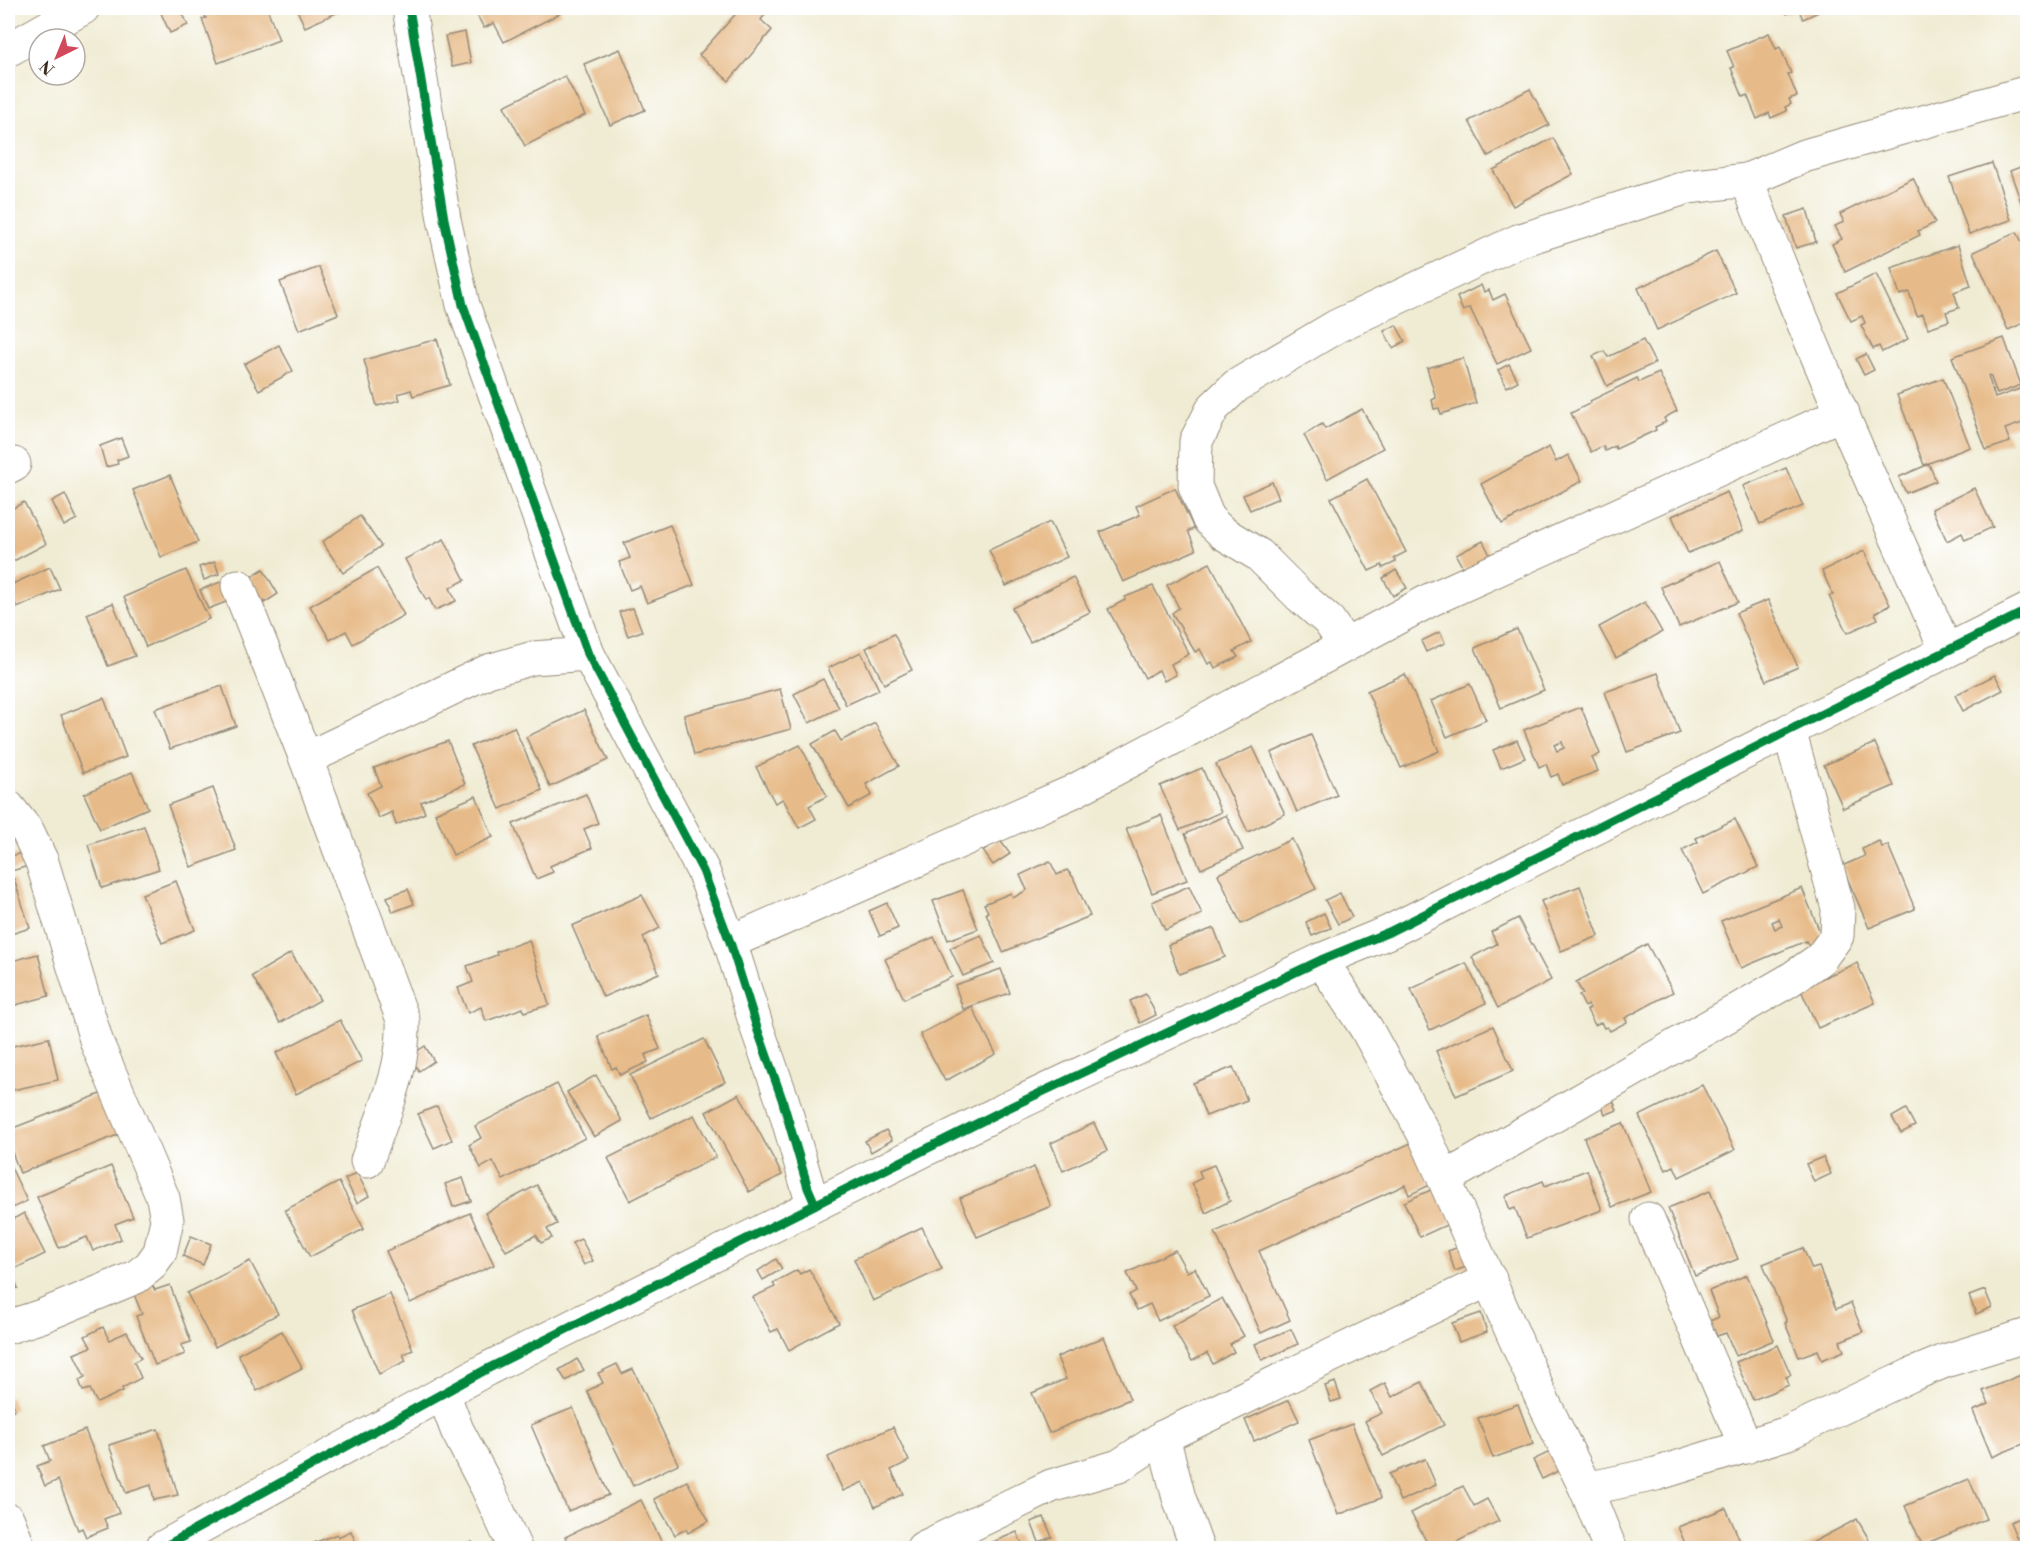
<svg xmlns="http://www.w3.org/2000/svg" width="2035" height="1556" viewBox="0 0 2035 1556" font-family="'Libre Bodoni',serif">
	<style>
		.building { fill: #e7bb89; fill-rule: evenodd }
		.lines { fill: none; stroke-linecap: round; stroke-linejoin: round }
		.minor-casing { stroke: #968b79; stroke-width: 35 }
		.minor { stroke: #fff; stroke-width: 33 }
		.cycleway-casing { stroke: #fff; stroke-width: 13 }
		.cycleway { stroke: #00873e; stroke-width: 9 }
	</style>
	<rect width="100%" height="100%" fill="#fff"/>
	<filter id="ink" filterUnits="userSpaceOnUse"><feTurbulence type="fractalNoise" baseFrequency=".0167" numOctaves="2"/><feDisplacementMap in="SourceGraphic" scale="12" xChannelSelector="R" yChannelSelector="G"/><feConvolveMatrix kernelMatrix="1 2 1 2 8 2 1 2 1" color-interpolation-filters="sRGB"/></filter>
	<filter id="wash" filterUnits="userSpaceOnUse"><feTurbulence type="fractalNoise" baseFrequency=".008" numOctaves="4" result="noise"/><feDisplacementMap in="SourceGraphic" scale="24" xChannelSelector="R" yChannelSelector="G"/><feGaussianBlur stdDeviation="1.35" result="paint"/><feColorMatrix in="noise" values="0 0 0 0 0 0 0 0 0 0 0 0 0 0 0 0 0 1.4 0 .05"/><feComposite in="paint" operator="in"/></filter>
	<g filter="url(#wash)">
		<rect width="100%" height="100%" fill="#f0ecd4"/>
		<g id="blocks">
			<g class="building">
				<polygon points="168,8 180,8 188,25 170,33 160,11"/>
				<polygon points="201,8 267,8 279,40 218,63 202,19 206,18"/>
				<polygon points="296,8 347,8 305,27"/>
				<polygon points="473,8 558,8 561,13 504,42 494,23 484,28"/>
				<polygon points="741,8 760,8 766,13 761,20 772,30 729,81 699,55"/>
				<polygon points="1784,8 1827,8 1803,19 1798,8 1787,14"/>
				<polygon points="465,32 471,63 452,67 445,36"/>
				<polygon points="1769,33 1776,49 1780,47 1791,73 1788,74 1797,96 1789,99 1791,104 1785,107 1787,111 1771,118 1769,113 1757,119 1747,95 1743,97 1731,68 1734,67 1727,51"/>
				<polygon points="620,49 645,110 610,125 584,64"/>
				<polygon points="565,76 585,115 525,146 504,106"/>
				<polygon points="1530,89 1549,125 1488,156 1469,121"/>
				<polygon points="1553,138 1573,174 1513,206 1493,170"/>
				<polygon points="1992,163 2011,220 1969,234 1949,177"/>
				<polygon points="2028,164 2028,219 2027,219 2010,171"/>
				<polygon points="1913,178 1935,223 1918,231 1920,235 1845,272 1832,244 1842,239 1835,226 1844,222 1840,214"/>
				<polygon points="1807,209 1816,242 1796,248 1786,216"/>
				<polygon points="2017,232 2028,255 2028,321 2008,330 1973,252"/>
				<polygon points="1958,245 1971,286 1954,292 1959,308 1946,312 1949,321 1928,328 1923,314 1917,316 1909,292 1900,295 1891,268"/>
				<polygon points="1716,251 1736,293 1657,330 1638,288"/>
				<polygon points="319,267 338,314 299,330 280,282"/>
				<polygon points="1876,274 1908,339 1882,352 1879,346 1873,349 1861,325 1865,323 1862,316 1851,321 1837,293"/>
				<polygon points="1481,285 1484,292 1489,290 1493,300 1505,294 1531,348 1497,364 1470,308 1463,311 1457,297"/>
				<polygon points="1396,325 1405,341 1393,348 1384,331"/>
				<polygon points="2004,338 2021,385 1997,394 1990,375 1988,376 1995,398 2025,387 2028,393 2028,421 2005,429 2010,442 1986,450 1952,357"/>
				<polygon points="437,339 450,385 413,396 411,390 398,394 400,400 377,406 364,360"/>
				<polygon points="1643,340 1655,363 1607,386 1593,356 1604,351 1608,357"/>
				<polygon points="279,345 293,371 259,390 244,364"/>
				<polygon points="1866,354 1874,370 1864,375 1856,359"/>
				<polygon points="1463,358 1476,403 1441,414 1439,408 1434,409 1432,400 1436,398 1427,368"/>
				<polygon points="1509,364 1518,381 1507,387 1498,370"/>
				<polygon points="1659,373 1677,411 1664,418 1666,422 1655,427 1656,430 1616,449 1615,446 1605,451 1603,446 1591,452 1571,413 1591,403 1590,401 1637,378 1639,382"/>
				<polygon points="1943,378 1970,447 1924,465 1897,395"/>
				<polygon points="1362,409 1383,448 1327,479 1304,435 1322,424 1325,429"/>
				<polygon points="121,438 128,456 117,460 118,464 106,467 100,446"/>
				<polygon points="1549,447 1556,462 1568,455 1582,481 1502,524 1481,484"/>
				<polygon points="1929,464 1936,481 1906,493 1899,477"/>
				<polygon points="1786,468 1803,506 1760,524 1743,486"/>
				<polygon points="170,475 198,542 161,557 133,490"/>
				<polygon points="1367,479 1406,552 1394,558 1396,562 1383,568 1382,565 1369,571 1331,498"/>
				<polygon points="1272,482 1279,498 1250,510 1243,495"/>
				<polygon points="1175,488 1194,529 1188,531 1196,550 1123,582 1100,532 1140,515 1136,506"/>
				<polygon points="1974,488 1993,527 1965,540 1962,533 1947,541 1932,509"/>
				<polygon points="1727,492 1743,531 1688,553 1672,516"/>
				<polygon points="65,494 77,519 64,526 52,501"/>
				<polygon points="24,502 46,544 8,564 8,511"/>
				<polygon points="360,516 381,546 343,573 322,542"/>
				<polygon points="1050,522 1067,557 1006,586 989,550"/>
				<polygon points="670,525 694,585 647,603 640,586 630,590 619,562 630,558 624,543"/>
				<polygon points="444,539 465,580 450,588 456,601 435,610 429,598 426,600 405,559"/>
				<polygon points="1483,541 1491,557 1464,570 1456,555"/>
				<polygon points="1864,551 1890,605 1875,613 1878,619 1847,633 1829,596 1833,595 1822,571"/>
				<polygon points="1720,561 1738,602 1679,627 1661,587"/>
				<polygon points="215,562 219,574 204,580 199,567"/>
				<polygon points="1210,563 1251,642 1234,651 1238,657 1215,668 1212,662 1208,664 1200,649 1195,652 1172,613 1179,608 1167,585"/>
				<polygon points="50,567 60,589 17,608 8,586"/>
				<polygon points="377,568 404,615 353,644 346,631 330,640 310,606"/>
				<polygon points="263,569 278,594 264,603 249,578"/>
				<polygon points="186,570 209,619 146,647 124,597"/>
				<polygon points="1396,570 1407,588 1393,596 1383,578"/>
				<polygon points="1073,577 1090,612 1030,642 1012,608"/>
				<polygon points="223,581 231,600 208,609 200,590"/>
				<polygon points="1153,586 1189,654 1171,664 1176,675 1164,681 1159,670 1145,678 1108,609 1125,600 1125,597"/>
				<polygon points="1768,600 1798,667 1766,681 1736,613"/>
				<polygon points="1645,602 1662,632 1616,658 1599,627"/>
				<polygon points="113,603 135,656 108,666 87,614"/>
				<polygon points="633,608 642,631 628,636 619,612"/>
				<polygon points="1517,629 1544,690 1501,708 1475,648"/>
				<polygon points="1440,632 1445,643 1426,652 1421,641"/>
				<polygon points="894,634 912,670 884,684 866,648"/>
				<polygon points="861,652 879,690 846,705 828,668"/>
				<polygon points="1658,673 1680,733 1627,752 1605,692"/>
				<polygon points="1405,674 1439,751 1401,768 1367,691"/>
				<polygon points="1995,675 2003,690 1963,711 1955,695"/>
				<polygon points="823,679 839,708 809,723 794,694"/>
				<polygon points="1470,684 1486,720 1447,737 1431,701"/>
				<polygon points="222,686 236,726 170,749 155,709"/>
				<polygon points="780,689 791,729 694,755 684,715"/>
				<polygon points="104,698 126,757 83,773 61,715"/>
				<path d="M1581,707L1600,754L1592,758L1598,771L1562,785L1558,774L1551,777L1546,764L1539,767L1524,730ZM1562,742L1564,748L1557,751L1554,745Z"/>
				<polygon points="584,710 608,760 550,787 526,737"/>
				<polygon points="875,723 899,766 866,784 872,795 849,808 812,744 835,731 841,741"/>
				<polygon points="514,727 542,790 500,809 471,746"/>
				<polygon points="1311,735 1337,795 1297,812 1271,753"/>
				<polygon points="1517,740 1525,758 1501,768 1493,750"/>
				<polygon points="448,741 465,784 421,802 425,813 396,825 392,812 379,818 367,793 381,786 374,768"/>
				<polygon points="1875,743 1894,786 1843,808 1824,765"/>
				<polygon points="800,745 827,796 809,806 816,819 799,828 783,799 775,803 756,767"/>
				<polygon points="1253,747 1285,814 1248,832 1216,764"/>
				<polygon points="1202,768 1221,812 1180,830 1160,786"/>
				<polygon points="132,772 148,808 100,829 84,794"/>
				<polygon points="213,788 236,850 191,867 168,805"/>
				<polygon points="586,794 598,823 584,829 592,848 550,866 553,872 536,879 513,824"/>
				<polygon points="476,796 493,837 453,855 435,813"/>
				<polygon points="1161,815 1187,880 1152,893 1126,829"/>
				<polygon points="1226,815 1243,850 1201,869 1185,834"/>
				<polygon points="1735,819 1758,867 1703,894 1682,850 1698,842 1696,838"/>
				<polygon points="144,826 159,869 102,888 88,845"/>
				<polygon points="999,839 1010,854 993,865 983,851"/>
				<polygon points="1292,839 1316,889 1241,924 1218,874"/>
				<polygon points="1879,841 1882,847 1888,845 1915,909 1869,928 1842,866 1865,856 1862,849"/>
				<polygon points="28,851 32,865 8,872 8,857"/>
				<polygon points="1050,861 1057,875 1067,870 1073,877 1090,916 1003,952 986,913 988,912 984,904 1011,893 1013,898 1027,890 1020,875"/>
				<polygon points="14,879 30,928 8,935 8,881"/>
				<polygon points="176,881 195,930 162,943 142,894"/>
				<polygon points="1189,886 1202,914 1165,930 1152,902"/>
				<polygon points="1580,886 1599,936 1561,951 1541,901"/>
				<path d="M1802,888L1824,942L1810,948L1806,941L1741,968L1721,921ZM1779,919L1782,926L1775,929L1772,922Z"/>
				<polygon points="408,889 414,904 393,912 387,897"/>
				<polygon points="963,890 978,929 948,940 933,901"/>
				<polygon points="1340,893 1352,917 1338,924 1325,900"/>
				<polygon points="642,895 660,928 643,937 659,973 603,997 572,926"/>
				<polygon points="887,903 898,928 880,936 869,911"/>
				<polygon points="1324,913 1331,928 1312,936 1306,922"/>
				<polygon points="1518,918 1551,980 1498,1008 1472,957 1497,944 1491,932"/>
				<polygon points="1214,928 1225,957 1179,974 1168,945"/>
				<polygon points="981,935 994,963 963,976 950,948"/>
				<polygon points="934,937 952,977 904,999 885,959"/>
				<polygon points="529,940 549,1005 524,1012 523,1008 486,1021 481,1007 468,1013 458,988 473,982 467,966 497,955 496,952"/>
				<polygon points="1647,944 1673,992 1625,1018 1627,1022 1610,1031 1607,1027 1604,1028 1601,1022 1595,1025 1587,1010 1590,1008 1588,1005 1585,1007 1579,995 1583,994 1576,982"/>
				<polygon points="291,953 320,1000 280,1023 252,976"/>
				<polygon points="38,954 49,996 8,1007 8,962"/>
				<polygon points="1466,963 1486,1003 1430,1030 1411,989"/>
				<polygon points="1857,963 1875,1003 1818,1028 1800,988"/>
				<polygon points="1001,969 1010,993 963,1009 955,985"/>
				<polygon points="1146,994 1156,1015 1140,1023 1130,1001"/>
				<polygon points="972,1007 996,1054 945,1081 920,1034"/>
				<polygon points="646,1015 660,1049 645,1055 648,1062 620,1075 616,1067 612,1069 598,1036"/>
				<polygon points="340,1020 362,1061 296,1094 276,1053"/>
				<polygon points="1493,1026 1513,1071 1456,1096 1436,1051"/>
				<polygon points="49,1038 58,1080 8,1091 8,1047"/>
				<polygon points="704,1039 725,1082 651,1118 630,1075"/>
				<polygon points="425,1046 434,1061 419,1071 410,1056"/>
				<polygon points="1233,1067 1247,1100 1206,1116 1193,1083"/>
				<polygon points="596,1075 622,1121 594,1137 567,1092"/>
				<polygon points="557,1084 585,1138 503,1180 493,1161 481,1168 469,1145 481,1138 475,1126"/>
				<polygon points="1702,1085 1735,1150 1679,1177 1674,1166 1666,1170 1639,1116"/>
				<polygon points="103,1093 120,1134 20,1173 8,1142 8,1130"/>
				<polygon points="739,1094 782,1175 749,1192 706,1112"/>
				<polygon points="1612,1098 1617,1110 1605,1115 1601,1102"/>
				<polygon points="437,1106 452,1140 434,1148 418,1114"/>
				<polygon points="1906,1109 1915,1126 1901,1133 1892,1117"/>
				<polygon points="694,1115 716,1157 630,1201 608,1158"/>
				<polygon points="1094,1123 1107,1151 1063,1171 1051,1143"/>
				<polygon points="1623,1123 1651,1192 1612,1207 1584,1138"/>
				<polygon points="886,1130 892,1140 871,1152 865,1141"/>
				<polygon points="1411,1143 1430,1185 1409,1195 1405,1185 1259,1251 1290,1320 1261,1333 1215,1232"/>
				<polygon points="1823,1157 1831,1174 1814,1182 1806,1164"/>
				<polygon points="8,1161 27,1201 8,1210"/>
				<polygon points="1214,1165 1230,1201 1206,1213 1192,1183 1202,1178 1199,1171"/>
				<polygon points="111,1166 133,1217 115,1224 121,1239 93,1251 87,1237 59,1248 37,1197"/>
				<polygon points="1034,1167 1051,1206 977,1237 960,1198"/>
				<polygon points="1587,1170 1602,1210 1527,1238 1515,1208 1510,1210 1505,1196 1543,1181 1545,1186"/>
				<polygon points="357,1173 369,1196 357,1203 345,1179"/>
				<polygon points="463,1178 471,1201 453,1207 445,1184"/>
				<polygon points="339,1182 364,1229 310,1257 285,1210"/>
				<polygon points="537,1185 557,1224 547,1229 552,1238 541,1243 536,1235 506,1251 485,1213"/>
				<polygon points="1435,1188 1451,1223 1420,1237 1404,1202"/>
				<polygon points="1710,1191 1738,1259 1695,1276 1668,1208"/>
				<polygon points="24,1213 45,1254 10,1271 18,1288 8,1293 8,1222"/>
				<polygon points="470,1213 494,1265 410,1303 386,1251"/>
				<polygon points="922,1227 942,1269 873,1301 854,1259"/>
				<polygon points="191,1236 211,1244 203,1265 183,1256"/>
				<polygon points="581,1239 593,1261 584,1265 572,1243"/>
				<polygon points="1467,1244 1474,1264 1455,1271 1448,1251"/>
				<polygon points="1803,1248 1812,1269 1819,1267 1836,1309 1851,1303 1863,1332 1840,1341 1844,1351 1822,1360 1818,1350 1799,1357 1785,1323 1787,1322 1763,1264"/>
				<polygon points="1175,1250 1187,1272 1195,1268 1209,1296 1158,1321 1150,1304 1137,1310 1129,1295 1136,1291 1127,1273"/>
				<polygon points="776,1259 782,1269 763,1280 758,1271"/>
				<polygon points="250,1261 278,1314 215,1347 187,1293"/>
				<polygon points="809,1269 839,1323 789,1350 778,1329 771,1332 753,1297 775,1287 773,1283 797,1270 800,1274"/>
				<polygon points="1747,1275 1774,1340 1736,1356 1726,1333 1717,1336 1710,1321 1719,1317 1709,1291"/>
				<polygon points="152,1285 155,1290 170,1285 191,1342 181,1345 185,1354 155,1365 136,1316 142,1314 133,1292"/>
				<polygon points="1985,1290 1992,1307 1976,1314 1969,1296"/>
				<polygon points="390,1294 413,1350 403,1354 406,1361 379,1374 352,1310"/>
				<polygon points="1222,1298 1244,1336 1230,1344 1234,1352 1213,1364 1207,1353 1192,1361 1172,1326"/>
				<polygon points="1481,1313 1487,1332 1459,1342 1452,1323"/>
				<polygon points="103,1327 109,1340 127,1332 141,1358 134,1362 141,1378 122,1388 123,1391 97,1403 90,1389 83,1391 79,1380 85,1377 74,1354 91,1347 85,1336"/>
				<polygon points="1291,1329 1298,1344 1262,1360 1255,1344"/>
				<polygon points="282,1331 302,1368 257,1391 238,1354"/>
				<polygon points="1104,1337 1130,1399 1049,1433 1032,1393 1066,1379 1057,1357"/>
				<polygon points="1778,1345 1791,1375 1786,1377 1789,1385 1753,1400 1736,1362"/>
				<polygon points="577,1359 584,1370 566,1381 559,1370"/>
				<polygon points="617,1364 622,1374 633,1369 678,1464 633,1486 587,1391 603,1383 598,1373"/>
				<polygon points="2028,1372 2028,1442 1992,1457 1973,1411 1989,1404 1983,1391"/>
				<polygon points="1335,1382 1341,1399 1331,1402 1325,1386"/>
				<polygon points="1422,1382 1444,1425 1383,1456 1365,1421 1382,1413 1370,1391 1385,1383 1392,1397"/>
				<polygon points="10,1397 15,1409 8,1413 8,1398"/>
				<polygon points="1289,1400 1299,1421 1254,1441 1245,1420"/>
				<polygon points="1518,1404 1533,1444 1493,1458 1478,1418"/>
				<polygon points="573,1408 609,1495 568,1511 531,1425"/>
				<polygon points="1352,1424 1381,1498 1338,1515 1309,1440"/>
				<polygon points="893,1427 909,1461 891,1470 903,1494 875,1507 863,1482 843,1491 828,1457"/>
				<polygon points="158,1429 178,1495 154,1500 151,1485 126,1493 109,1445"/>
				<polygon points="85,1430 119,1513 104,1519 108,1528 86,1537 82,1528 78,1530 58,1480 45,1486 37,1466 50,1461 44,1446"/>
				<polygon points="1554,1450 1563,1469 1542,1479 1533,1460"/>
				<polygon points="1425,1459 1436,1485 1400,1501 1389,1474"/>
				<polygon points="1969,1479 1986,1519 1922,1545 1905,1506"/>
				<polygon points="687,1481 709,1521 688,1533 686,1529 675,1535 654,1499"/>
				<polygon points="1463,1486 1474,1506 1487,1499 1499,1521 1444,1548 1430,1548 1411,1513"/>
				<polygon points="641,1500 663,1545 655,1548 571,1548 565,1537"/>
				<polygon points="1726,1508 1743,1548 1687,1548 1678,1527"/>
				<polygon points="2028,1514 2028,1548 2021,1548 2010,1522"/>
				<polygon points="1044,1517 1052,1537 1039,1542 1031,1522"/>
				<polygon points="1857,1519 1874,1548 1802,1548"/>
				<polygon points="351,1531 358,1548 301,1548 337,1534 338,1537"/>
				<polygon points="1017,1532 1024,1548 995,1548 993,1542"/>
				<polygon points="472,1542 476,1548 460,1548"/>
			</g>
		</g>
	</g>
	<g filter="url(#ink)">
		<use href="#blocks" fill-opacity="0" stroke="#968b79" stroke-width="1.5"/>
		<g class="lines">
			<g class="minor-casing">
				<g id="minor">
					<polyline points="409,8 444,219 463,305 588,654 703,871 730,942 758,1031 782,1099 808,1188 815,1204"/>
					<polyline points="8,50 83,8"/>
					<path d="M1747,180C1806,339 1878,494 1946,650"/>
					<polyline points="8,467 14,464"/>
					<path d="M238,586L306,759L403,1020C405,1069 383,1115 367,1161"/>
					<polyline points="1345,645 1329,621 1300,596 1259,555 1223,533 1209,520 1195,486 1196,441 1213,408 1236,386 1337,326 1518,241 1688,187 1747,180 1804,156 2028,92"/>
					<polyline points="306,759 488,671 533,658 588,654"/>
					<polyline points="8,807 28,832 42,862 97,1043 163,1198 167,1220 160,1252 150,1266 136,1277 42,1316 8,1327"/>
					<polyline points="730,942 1072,792 1432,599 1843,413"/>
					<polyline points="1321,960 1366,1028 1424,1134 1542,1399 1586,1489 1656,1474 1788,1433 1911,1375 1945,1361 2028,1335"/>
					<polyline points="1444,1179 1788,981 1820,959 1837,936 1838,908 1789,730"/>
					<polyline points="1648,1219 1746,1447"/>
					<polyline points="443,1393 457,1430 487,1487 515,1548"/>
					<polyline points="1163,1437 1179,1498 1197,1548"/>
					<polyline points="1586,1489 1610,1548"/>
					<polyline points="8,1520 19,1548"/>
					<polyline points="162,1548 487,1369 1004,1110 1321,960 1389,932 2028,610"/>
					<polyline points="923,1548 1051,1486 1119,1466 1163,1437 1490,1279"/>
				</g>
			</g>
			<use href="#minor" class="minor"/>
			<g class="cycleway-casing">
				<g id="cycleway">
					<polyline points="409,8 444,219 463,305 588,654 703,871 730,942 758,1031 782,1099 808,1188 815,1204"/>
					<polyline points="162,1548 487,1369 1004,1110 1321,960 1389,932 2028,610"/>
				</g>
			</g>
			<use href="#cycleway" class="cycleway"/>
		</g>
	</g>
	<rect width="2035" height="1556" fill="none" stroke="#fff" stroke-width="30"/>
	<g transform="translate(57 57) rotate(223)"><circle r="28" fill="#ffffff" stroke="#b1aaa5" stroke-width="1.5"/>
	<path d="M0-4.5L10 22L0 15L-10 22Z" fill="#d1495b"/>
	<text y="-9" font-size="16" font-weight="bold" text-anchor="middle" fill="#3b2a1e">N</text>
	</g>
</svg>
